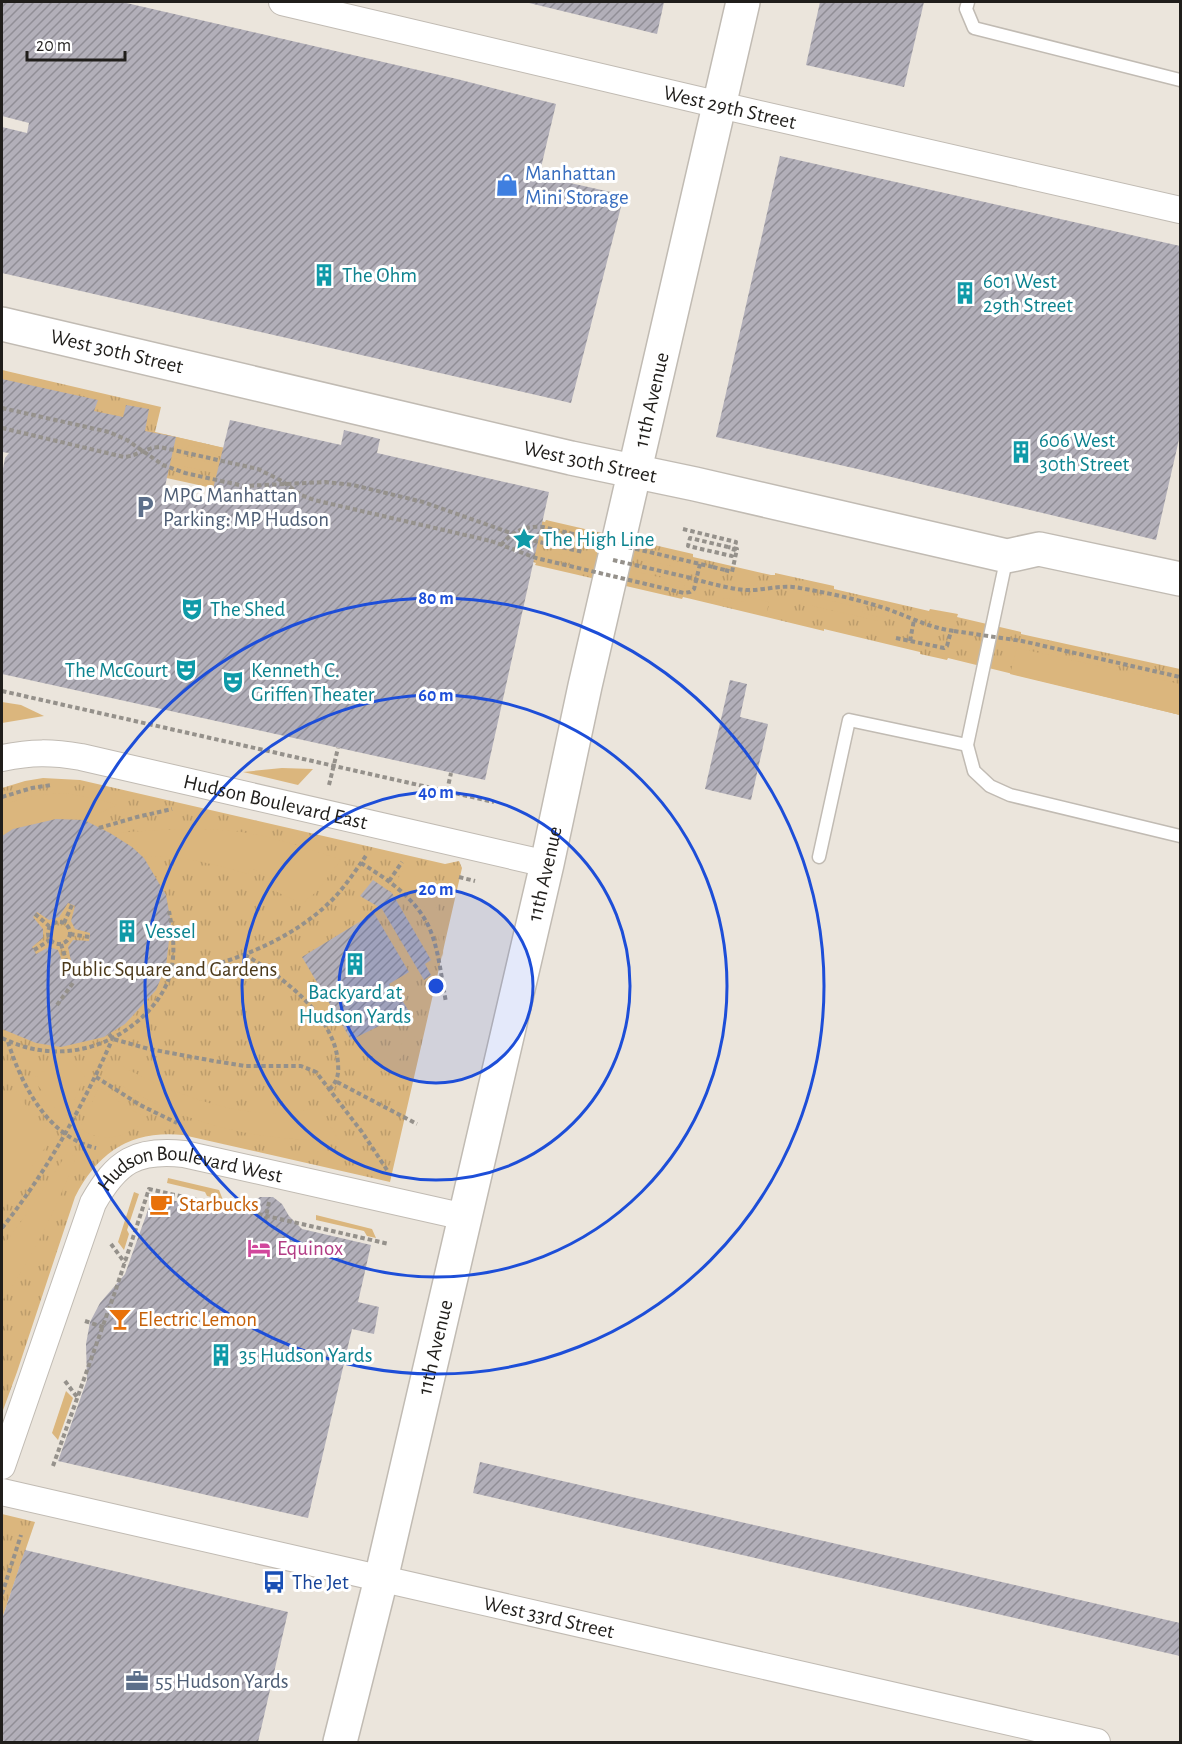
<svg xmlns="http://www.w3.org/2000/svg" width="1182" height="1744" viewBox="0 0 1182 1744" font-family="'Alegreya Sans',sans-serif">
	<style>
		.park { fill: url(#park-tufts) }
		.garden { fill: #dbb67d }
		.building { fill: url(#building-hatch); fill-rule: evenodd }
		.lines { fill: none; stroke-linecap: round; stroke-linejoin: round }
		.lane-casing { stroke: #c1bbb3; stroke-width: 15 }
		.street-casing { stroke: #c1bbb3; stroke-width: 28 }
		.secondary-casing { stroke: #c1bbb3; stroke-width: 36 }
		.primary-casing { stroke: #c1bbb3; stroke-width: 36 }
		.path { stroke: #95918b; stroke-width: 4; stroke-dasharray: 4.5 3; stroke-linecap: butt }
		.lane { stroke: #fff; stroke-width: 12 }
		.street { stroke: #fff; stroke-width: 26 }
		.secondary { stroke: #fff; stroke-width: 33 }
		.primary { stroke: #fff; stroke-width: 33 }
		.path-bridge { stroke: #95918b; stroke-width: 4; stroke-dasharray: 4.5 3; stroke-linecap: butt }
		.ring { fill: none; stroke: #1d4ed8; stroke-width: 3 }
		.labels { text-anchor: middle; stroke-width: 6; stroke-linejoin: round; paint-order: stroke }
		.street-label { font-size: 21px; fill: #201e1b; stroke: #fff }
		.shop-label { font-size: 21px; fill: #366cbe; stroke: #fff; text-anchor: start }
		.culture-label { font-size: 21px; fill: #0d838f; stroke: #fff; text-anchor: start }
		.service-label { font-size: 21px; fill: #4e5e75; stroke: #fff; text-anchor: start }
		.park-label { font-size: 21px; fill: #4b391a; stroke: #fff }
		.food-label { font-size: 21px; fill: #c56008; stroke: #fff; text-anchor: start }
		.hotel-label { font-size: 21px; fill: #b23c85; stroke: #fff; text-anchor: start }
		.transit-label { font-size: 21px; fill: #164399; stroke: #fff; text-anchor: start }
		.centre { fill: #1d4ed8; stroke: #fff; stroke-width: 3 }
		.ring-label { font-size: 18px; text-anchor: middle; font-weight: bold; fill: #1d4ed8; stroke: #fff; stroke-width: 6; stroke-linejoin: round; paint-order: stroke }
	</style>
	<defs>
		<pattern id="park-tufts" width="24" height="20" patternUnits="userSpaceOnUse" patternTransform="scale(1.5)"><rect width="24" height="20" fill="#dbb67d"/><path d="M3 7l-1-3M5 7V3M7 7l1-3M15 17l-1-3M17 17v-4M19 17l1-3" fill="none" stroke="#bc9c6b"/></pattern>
		<pattern id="building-hatch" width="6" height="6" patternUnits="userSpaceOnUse" patternTransform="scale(1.5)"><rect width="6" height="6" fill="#b2afb9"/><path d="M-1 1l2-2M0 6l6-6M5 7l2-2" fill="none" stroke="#908e96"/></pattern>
	</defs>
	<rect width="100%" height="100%" fill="#ebe5dc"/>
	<g class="park">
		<polygon points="2,370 161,407 155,432 545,522 546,520 693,554 693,557 771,575 775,575 775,573 834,586 834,589 929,611 930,609 958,614 957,617 1021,632 1021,634 1180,669 1180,715 948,658 947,660 920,654 920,652 824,629 824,631 683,597 682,599 535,565 536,563 533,562 194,484 2,442"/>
		<path d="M43,778L80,780L445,864L459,861L462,868L390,1182L183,1135C131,1130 98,1152 75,1197L17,1372L2,1413V788L25,781Z"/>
		<polygon points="2,1514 35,1522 2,1619"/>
	</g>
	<g class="garden">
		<polygon points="2,370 3,371 46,381 41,387 34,385 26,397 2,398"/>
		<polygon points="163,434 284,462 254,464 212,454 210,449 189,445 186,449 161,443"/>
		<polygon points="167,452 250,472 226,476 183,466 183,460 168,457"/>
		<polygon points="545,531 689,564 688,570 544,537"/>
		<polygon points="541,550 685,583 684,589 540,556"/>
		<polygon points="805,595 862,608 863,613 879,617 879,621 799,603"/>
		<polygon points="749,597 769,602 766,616 703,601 705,599 720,602 725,598 744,602"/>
		<polygon points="1017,648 1180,684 1180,715 1010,674"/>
		<polygon points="2,702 21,705 44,716 2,723"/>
		<polygon points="282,768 313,769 298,785 243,772"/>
		<path d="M63,793L98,799L117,805L84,820L56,819L13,829L2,835V806C21,797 42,794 63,793Z"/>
		<path d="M160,830C180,830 200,828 220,830C261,832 302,846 341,860L316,892L302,904L273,890L277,879L250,868L248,874C214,864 178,854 143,857L132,847L110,833Z"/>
		<path d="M405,867C436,891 445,918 443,957C436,918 428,905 397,880Z"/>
		<path d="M426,1010C416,1038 408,1054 385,1073L384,1059C403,1046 415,1030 426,1010Z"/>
		<polygon points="65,1056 85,1076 66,1118 55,1108 33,1079"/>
		<path d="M110,1060C157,1086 209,1109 264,1113C282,1114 301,1111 319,1108L339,1140C252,1142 177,1122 104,1075Z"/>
		<path d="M99,1087L130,1109L148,1119C126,1136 105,1146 80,1128Z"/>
		<polygon points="15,1089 35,1119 52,1138 2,1209 2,1094"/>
		<path d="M68,1152L76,1157C57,1207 33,1257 2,1301V1247L26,1215Z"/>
		<polygon points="168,1178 219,1190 223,1200 207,1196 205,1192 167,1183"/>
		<polygon points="134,1192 139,1194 127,1230 129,1234 124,1250 118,1242"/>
		<polygon points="316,1215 372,1229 376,1238 367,1236 364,1231 316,1220"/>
		<polygon points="66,1391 73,1398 58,1440 52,1433"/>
	</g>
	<g class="building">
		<polygon points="2,2 122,2 457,79 556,104 539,176 624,195 571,403 2,273 2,127 27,133 29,123 2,116"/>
		<polygon points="525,2 664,2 657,34"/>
		<polygon points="820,2 924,2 904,87 806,65"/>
		<polygon points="780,156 1180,246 1180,435 1156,540 862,470 716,437"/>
		<polygon points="2,379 98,400 94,411 123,417 126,405 149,409 145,431 176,437 164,491 210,501 230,420 341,445 344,430 380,439 377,453 549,492 485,780 2,674 2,474 5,458 9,453 2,452"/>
		<polygon points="730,680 747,684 740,717 768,724 751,800 705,789"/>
		<path d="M56,819L84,820L110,833L132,847L144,858L166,895L171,923L166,966L156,990L125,1024L104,1037L61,1047L36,1043L2,1029V836L13,829ZM68,903L75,906L71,921L75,929L90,933L89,941L73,940L68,947L71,961L63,964L58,950L49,947L36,954L34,950L32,947L43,938V929L33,917L37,912L49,920L59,917Z"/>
		<polygon points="373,880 392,893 431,960 425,964 431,975 424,980 382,909 360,896"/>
		<polygon points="374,913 409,972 389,984 395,995 398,993 411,1015 389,1021 351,1040 302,957"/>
		<polygon points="153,1196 230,1213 239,1210 260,1197 273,1197 282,1204 289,1216 302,1229 371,1245 358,1302 379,1307 374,1334 352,1329 308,1518 58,1461 87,1380 86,1344 90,1322 100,1303 125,1274"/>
		<polygon points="480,1462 1180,1623 1180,1656 473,1493"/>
		<polygon points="25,1550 288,1612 258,1742 2,1742 2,1619"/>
	</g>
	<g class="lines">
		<g class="lane-casing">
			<g id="lane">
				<polyline points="968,2 966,9 974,28 1180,80"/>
				<polyline points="1007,556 967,745 974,771 990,786 1010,795 1180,836"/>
				<polyline points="819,857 849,720 967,745"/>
			</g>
		</g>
		<g class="street-casing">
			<g id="street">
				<path id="s1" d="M282,2L720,105L1180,210"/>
				<path id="s2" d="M2,758C32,752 51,752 81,757L547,864"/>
				<path id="s3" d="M2,1466L93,1203C117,1161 136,1149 184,1154L465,1217"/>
				<path id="s4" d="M2,1492L1097,1742"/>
			</g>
		</g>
		<g class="secondary-casing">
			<g id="secondary">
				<path id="s5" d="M340,1742L381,1579L547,864L585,686L743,2"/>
			</g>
		</g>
		<g class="primary-casing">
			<g id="primary">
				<path id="s6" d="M2,324L571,458L695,484L1007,556L1039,549L1180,579"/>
			</g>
		</g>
		<g class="path">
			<polyline points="2,408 109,432 127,440 163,465 185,473 244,486 325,482 353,485 423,502 531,540 583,552"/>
			<path d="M2,428L124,457C137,456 147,447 160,447L258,469L282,481L301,495L314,500L491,541"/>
			<polyline points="683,529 736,542 732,556 688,546 690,538 728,547"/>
			<polyline points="713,567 725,570"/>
			<path d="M687,577C705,582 725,588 745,590C763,591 781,584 800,588C828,593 857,599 884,608C908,616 929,628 954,631"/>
			<polyline points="896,638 944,648 947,646 951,631"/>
			<polyline points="910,641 914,620"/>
			<polyline points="2,691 494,802"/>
			<polyline points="329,785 338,748"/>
			<polyline points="447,791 451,773"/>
			<polyline points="2,797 32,788 51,785"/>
			<polyline points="99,828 137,817 172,809"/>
			<path d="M361,863C387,879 414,897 428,925C439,948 441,977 446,1002"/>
			<polyline points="459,877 475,881"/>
			<polyline points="389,881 402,862"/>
			<polyline points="35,914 49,926"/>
			<circle cx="59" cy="933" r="11"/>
			<polyline points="64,923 72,905"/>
			<polyline points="70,934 89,937"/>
			<polyline points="61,944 67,963"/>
			<polyline points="34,950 50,940"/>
			<path d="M245,955C282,976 336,1017 338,1064C339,1075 337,1081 330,1089"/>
			<path d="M170,976C228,964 291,942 334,898C346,885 357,869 367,854"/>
			<polyline points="57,1005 73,983"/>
			<polyline points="109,1034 113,1039 149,1049 214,1061 245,1066 301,1066 316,1072 362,1132 387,1170"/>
			<path d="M2,1038C48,1061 100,1054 139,1020C153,1008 165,992 170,975C176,953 173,932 169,911"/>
			<path d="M8,1042C22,1086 48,1137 96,1148"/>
			<polyline points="96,1077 140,1105 177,1123"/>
			<polyline points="337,1082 417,1124"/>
			<polyline points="265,1221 269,1202"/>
			<path d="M2,1228C48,1170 82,1107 112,1040"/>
			<polyline points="111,1244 125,1263"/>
			<polyline points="85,1321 106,1328"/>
			<polyline points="65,1381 77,1397"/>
			<polyline points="53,1466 116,1289 149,1189 389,1244"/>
			<polyline points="2,1594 21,1535"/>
		</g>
		<use href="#lane" class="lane"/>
		<use href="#street" class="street"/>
		<use href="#secondary" class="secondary"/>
		<use href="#primary" class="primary"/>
		<g class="path-bridge">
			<polyline points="491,541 536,558 684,593 690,592 694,589 700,564"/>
			<path d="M501,545C512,532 526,525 543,527L713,567"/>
			<polyline points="613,560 687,577"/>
			<polyline points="725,570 732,572 737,549 728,547"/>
			<polyline points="954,631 1022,641 1180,677"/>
		</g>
	</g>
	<circle cx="436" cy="986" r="97" fill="#1d4ed8" fill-opacity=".12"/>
	<g class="ring">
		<circle cx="436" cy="986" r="97"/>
		<circle cx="436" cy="986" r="194"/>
		<circle cx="436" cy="986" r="291"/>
		<circle cx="436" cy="986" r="388"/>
	</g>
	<defs>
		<g id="shop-bare" transform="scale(1.8)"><path d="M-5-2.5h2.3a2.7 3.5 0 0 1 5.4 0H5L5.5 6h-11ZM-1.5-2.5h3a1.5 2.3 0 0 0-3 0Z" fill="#3f7fe0" stroke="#fff" stroke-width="2.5" paint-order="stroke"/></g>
		<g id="building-bare" transform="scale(1.8)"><path d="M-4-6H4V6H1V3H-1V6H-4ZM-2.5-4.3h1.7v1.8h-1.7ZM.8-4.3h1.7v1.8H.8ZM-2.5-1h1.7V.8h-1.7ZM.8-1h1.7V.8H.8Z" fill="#0f9aa8" stroke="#fff" stroke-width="2.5" paint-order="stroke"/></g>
		<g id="parking-bare" transform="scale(1.8)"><path d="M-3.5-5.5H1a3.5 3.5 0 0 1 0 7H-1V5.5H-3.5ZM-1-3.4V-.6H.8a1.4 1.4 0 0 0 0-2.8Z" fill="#5c6f8a" stroke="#fff" stroke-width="2.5" paint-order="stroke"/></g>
		<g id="sight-bare" transform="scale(1.8)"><path d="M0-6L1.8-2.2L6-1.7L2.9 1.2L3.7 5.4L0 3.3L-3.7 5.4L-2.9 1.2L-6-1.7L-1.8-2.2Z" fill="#0f9aa8" stroke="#fff" stroke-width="2.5" paint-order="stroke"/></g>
		<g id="theatre-bare" transform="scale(1.8)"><path d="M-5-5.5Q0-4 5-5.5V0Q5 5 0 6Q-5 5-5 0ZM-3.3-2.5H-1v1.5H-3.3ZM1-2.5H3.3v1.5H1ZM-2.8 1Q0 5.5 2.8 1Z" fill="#0f9aa8" stroke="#fff" stroke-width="2.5" paint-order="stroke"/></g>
		<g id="cafe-bare" transform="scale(1.8)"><path d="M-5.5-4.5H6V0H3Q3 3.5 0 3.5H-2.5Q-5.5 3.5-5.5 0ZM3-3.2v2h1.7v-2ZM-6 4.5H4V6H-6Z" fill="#e8710a" stroke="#fff" stroke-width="2.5" paint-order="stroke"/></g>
		<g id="hotel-bare" transform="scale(1.8)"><path d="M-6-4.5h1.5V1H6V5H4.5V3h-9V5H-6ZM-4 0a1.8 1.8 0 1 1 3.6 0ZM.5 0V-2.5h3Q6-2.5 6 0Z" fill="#d1479c" stroke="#fff" stroke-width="2.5" paint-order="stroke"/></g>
		<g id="bar-bare" transform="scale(1.8)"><path d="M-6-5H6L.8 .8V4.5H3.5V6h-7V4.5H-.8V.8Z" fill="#e8710a" stroke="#fff" stroke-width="2.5" paint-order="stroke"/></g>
		<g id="bus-bare" transform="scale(1.8)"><path d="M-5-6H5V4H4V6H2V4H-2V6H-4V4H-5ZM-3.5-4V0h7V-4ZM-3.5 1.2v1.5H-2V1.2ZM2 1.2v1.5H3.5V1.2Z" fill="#1a4fb4" stroke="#fff" stroke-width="2.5" paint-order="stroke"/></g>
		<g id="office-bare" transform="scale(1.8)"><path d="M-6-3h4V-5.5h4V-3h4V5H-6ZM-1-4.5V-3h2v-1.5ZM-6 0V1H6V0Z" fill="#5c6f8a" stroke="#fff" stroke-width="2.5" paint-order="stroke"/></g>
	</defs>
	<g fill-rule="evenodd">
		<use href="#shop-bare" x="507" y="185"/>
		<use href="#building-bare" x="324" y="275"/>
		<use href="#building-bare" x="965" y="293"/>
		<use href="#building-bare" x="1021" y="452"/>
		<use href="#parking-bare" x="145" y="507"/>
		<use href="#sight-bare" x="524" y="539"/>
		<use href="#theatre-bare" x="192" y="609"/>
		<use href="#theatre-bare" x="186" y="670"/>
		<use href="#theatre-bare" x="233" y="682"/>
		<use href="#building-bare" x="127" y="931"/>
		<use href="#building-bare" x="355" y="964"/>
		<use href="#cafe-bare" x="161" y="1204"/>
		<use href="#hotel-bare" x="259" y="1248"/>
		<use href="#bar-bare" x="120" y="1319"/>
		<use href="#building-bare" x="221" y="1355"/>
		<use href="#bus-bare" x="274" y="1582"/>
		<use href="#office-bare" x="137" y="1681"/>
	</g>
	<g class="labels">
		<g class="street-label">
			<text dy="7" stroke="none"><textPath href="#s1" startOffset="460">West 29th Street</textPath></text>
			<text dy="7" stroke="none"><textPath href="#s6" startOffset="118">West 30th Street</textPath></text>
			<text dy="7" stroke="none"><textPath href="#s5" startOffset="1378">11th Avenue</textPath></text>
			<text dy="7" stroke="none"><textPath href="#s6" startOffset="604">West 30th Street</textPath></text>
			<text dy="7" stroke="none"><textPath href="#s2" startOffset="279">Hudson Boulevard East</textPath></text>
			<text dy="7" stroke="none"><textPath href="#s5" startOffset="892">11th Avenue</textPath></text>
			<text dy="7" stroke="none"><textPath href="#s3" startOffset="393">Hudson Boulevard West</textPath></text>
			<text dy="7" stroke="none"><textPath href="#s5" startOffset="406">11th Avenue</textPath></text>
			<text dy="7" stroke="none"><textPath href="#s4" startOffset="561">West 33rd Street</textPath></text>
		</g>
		<g class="shop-label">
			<text x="525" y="180">Manhattan<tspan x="525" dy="24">Mini Storage</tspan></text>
		</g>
		<g class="culture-label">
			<text x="342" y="282">The Ohm</text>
			<text x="983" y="288">601 West<tspan x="983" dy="24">29th Street</tspan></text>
			<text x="1039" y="447">606 West<tspan x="1039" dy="24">30th Street</tspan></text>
			<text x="542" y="546">The High Line</text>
			<text x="210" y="616">The Shed</text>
			<text x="168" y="677" text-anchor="end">The McCourt</text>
			<text x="251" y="677">Kenneth C.<tspan x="251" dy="24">Griffen Theater</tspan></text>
			<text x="145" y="938">Vessel</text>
			<text x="355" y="999" text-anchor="middle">Backyard at<tspan x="355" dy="24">Hudson Yards</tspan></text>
			<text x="239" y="1362">35 Hudson Yards</text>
		</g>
		<g class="service-label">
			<text x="163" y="502">MPG Manhattan<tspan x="163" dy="24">Parking: MP Hudson</tspan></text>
			<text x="155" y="1688">55 Hudson Yards</text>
		</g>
		<g class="park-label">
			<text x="169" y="976">Public Square and Gardens</text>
		</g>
		<g class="food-label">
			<text x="179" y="1211">Starbucks</text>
			<text x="138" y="1326">Electric Lemon</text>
		</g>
		<g class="hotel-label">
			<text x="277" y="1255">Equinox</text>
		</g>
		<g class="transit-label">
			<text x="292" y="1589">The Jet</text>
		</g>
	</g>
	<circle cx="436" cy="986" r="9" class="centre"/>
	<g class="ring-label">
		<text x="436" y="604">80 m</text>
		<text x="436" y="701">60 m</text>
		<text x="436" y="798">40 m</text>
		<text x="436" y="895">20 m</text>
	</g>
	<rect width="1182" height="1744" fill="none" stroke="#201e1b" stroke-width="6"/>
	<path d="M27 51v9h98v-9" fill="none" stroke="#201e1b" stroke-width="3"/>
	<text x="36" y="51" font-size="18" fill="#201e1b" stroke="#ffffff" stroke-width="4.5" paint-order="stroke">20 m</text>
</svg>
